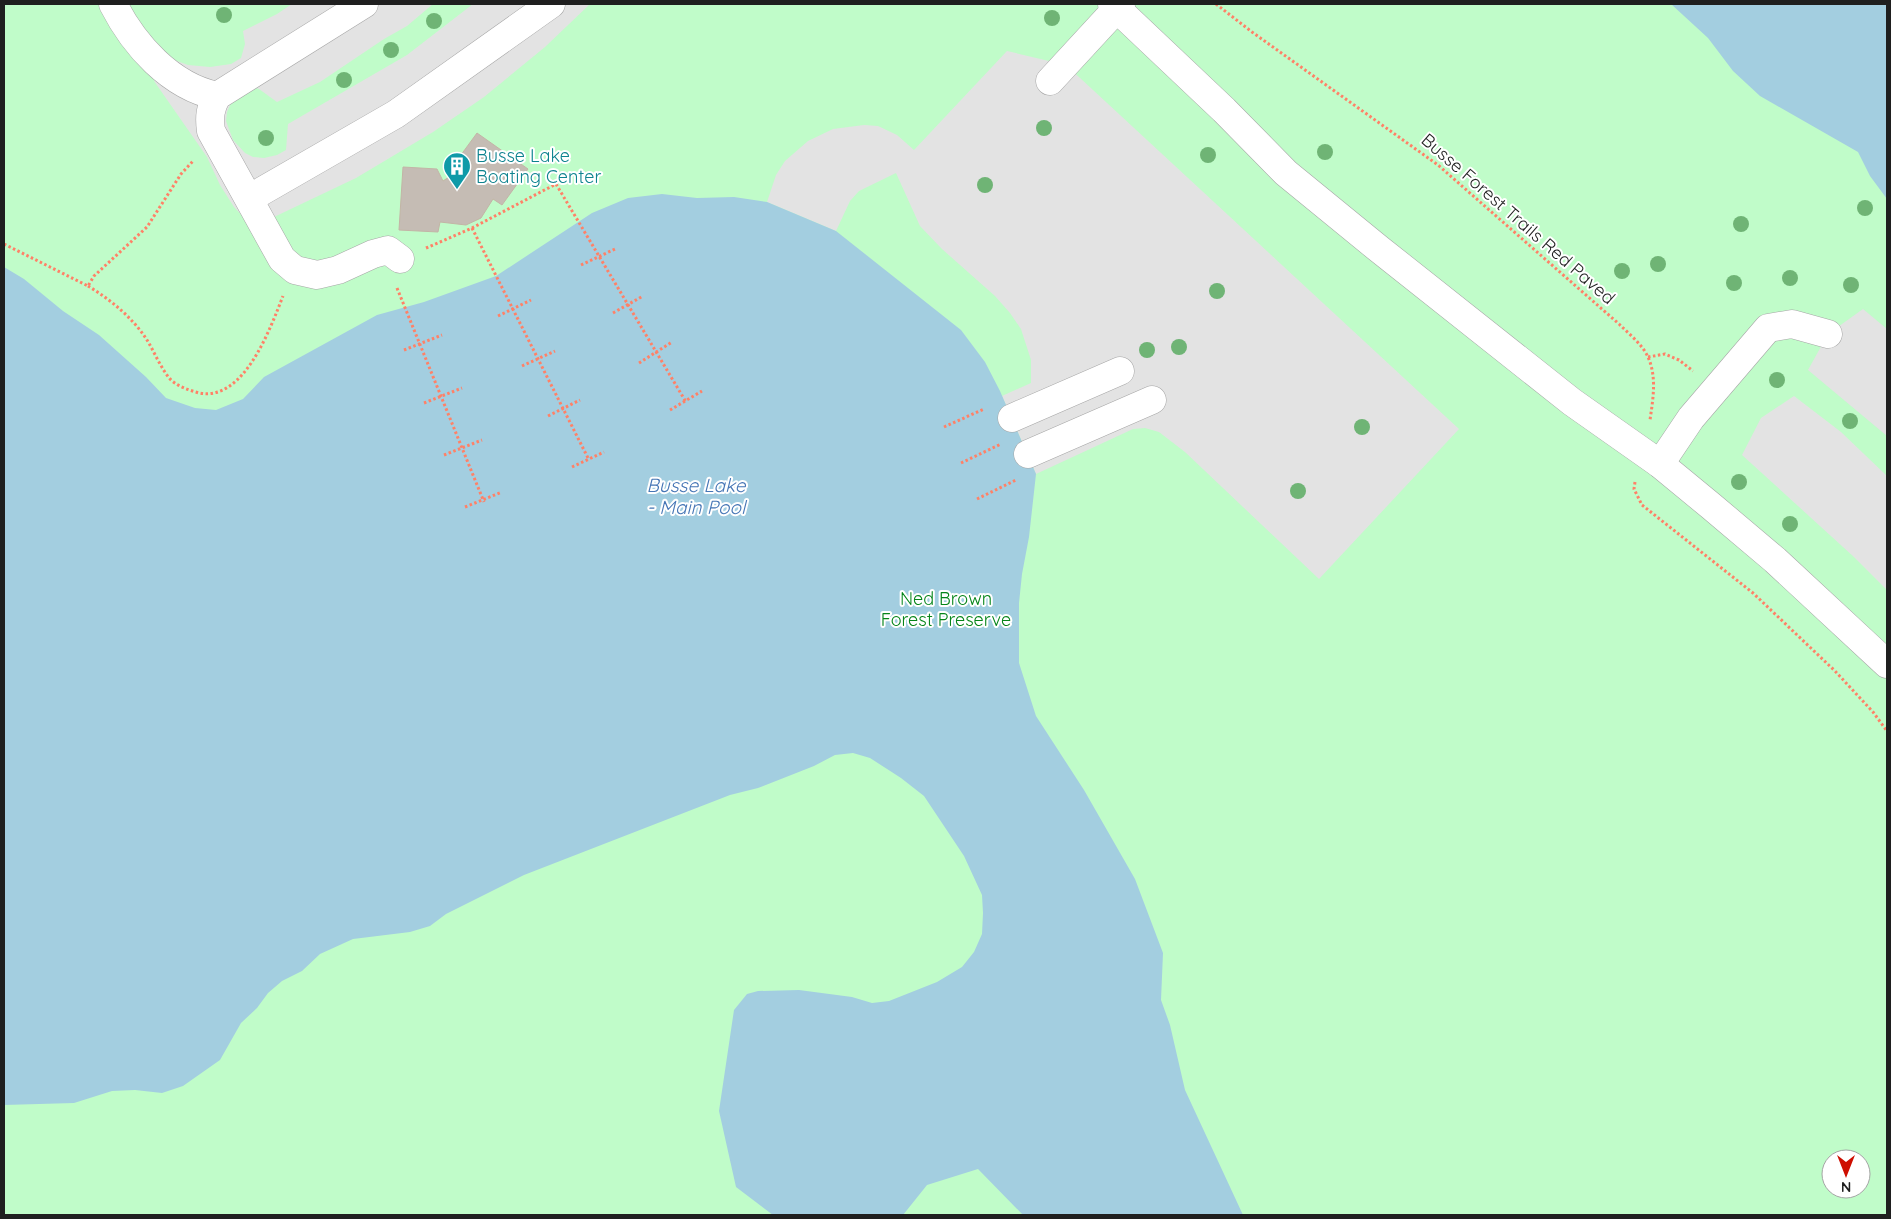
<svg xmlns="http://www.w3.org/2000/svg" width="1891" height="1219" viewBox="0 0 1891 1219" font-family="Quicksand,sans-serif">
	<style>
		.park { fill: #c0fcc9; fill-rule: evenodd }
		.parking { fill: #e3e3e3 }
		.water { fill: #a3cee0 }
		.building { fill: #c5bcb4; stroke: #c3b5a6 }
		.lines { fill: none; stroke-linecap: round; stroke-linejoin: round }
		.minor-casing { stroke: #a6a6a6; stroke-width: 29 }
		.path { stroke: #ff8167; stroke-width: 3; stroke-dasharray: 2.5 2.5; stroke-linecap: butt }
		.minor { stroke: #fff; stroke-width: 28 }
		.tree { fill: #6fb475 }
		.labels { text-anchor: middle; stroke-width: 4; stroke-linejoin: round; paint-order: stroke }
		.culture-label { font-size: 18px; fill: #0d838f; stroke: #fff; text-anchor: start }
		.street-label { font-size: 18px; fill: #1f1f1f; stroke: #fff }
		.park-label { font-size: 18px; fill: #058519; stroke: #fff }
		.water-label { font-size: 19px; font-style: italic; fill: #4575b5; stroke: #fff }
	</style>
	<rect width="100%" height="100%" fill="#f0ede5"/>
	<path class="park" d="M4,4H1887V1215H4ZM1831,1159H1861V1189H1831Z"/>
	<g class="parking">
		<polygon points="292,4 433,4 407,26 384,39 320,82 277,102 259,89 253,87 231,103 227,112 226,121 233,140 245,153 253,157 264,158 277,155 286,150 288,124 407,55 473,4 590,4 545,47 484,97 433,132 356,178 253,227 234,207 220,185 207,157 154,81 177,61 188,65 210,67 231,64 241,58 245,44 243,31 277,14"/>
		<polygon points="1007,51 1066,65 1459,429 1319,579 1185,452 1159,432 1145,428 1133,429 1036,474 1002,396 1031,383 1031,360 1021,329 1010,313 995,296 942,249 920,226 896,173 859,191 850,201 836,231 767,202 776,175 785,161 808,141 833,129 864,125 878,126 897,135 914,150"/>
		<polygon points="1863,309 1887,329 1887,436 1808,370 1828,334"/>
		<polygon points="1794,396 1841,432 1887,476 1887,590 1854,557 1742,455 1761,418"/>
	</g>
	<g class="water">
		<polygon points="1671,4 1887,4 1887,199 1870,176 1858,152 1760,96 1733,71 1708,38"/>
		<polygon points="662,194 697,198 734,197 767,202 836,231 961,330 985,362 1000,391 1036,474 1029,537 1022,574 1019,603 1019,663 1036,716 1084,790 1135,879 1163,953 1161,1000 1170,1025 1185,1090 1243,1215 1023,1215 978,1169 927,1185 903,1215 773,1215 736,1187 719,1111 734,1010 747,994 758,991 799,990 852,997 872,1003 889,1001 937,982 962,967 974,952 982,934 983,913 982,895 964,856 924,796 901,778 870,758 853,753 835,755 814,766 758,788 730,795 524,875 446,914 430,926 410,932 353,939 320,954 302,971 282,981 268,993 257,1008 241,1023 220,1060 183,1086 162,1093 135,1090 112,1091 74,1103 4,1105 4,267 24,279 63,311 99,335 146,377 166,398 195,408 216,410 243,399 264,377 377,315 424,302 496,276 592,213 628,198"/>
	</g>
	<polygon class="building" points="477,133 528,169 502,205 493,199 481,218 466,225 440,222 438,232 399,230 403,167 437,169 443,181 458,171 458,159"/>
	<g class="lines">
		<g class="minor-casing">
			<g id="minor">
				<path d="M113,4C134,45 170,86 217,96"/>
				<path d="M364,4L217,96C210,108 209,117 211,131L282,259L295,270L317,275L338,270L373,254L388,250L400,259"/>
				<polyline points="1112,4 1224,110 1286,173 1379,249 1572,402 1660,464 1711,506 1775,560 1887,664"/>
				<polyline points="1050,81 1121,4"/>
				<polyline points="250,198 396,114 551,4"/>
				<polyline points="1012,418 1120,371"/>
				<polyline points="1028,454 1152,400"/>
				<polyline points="1660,464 1691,418 1768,328 1792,324 1828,334"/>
			</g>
		</g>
		<g class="path">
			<path d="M1216,4L1252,32L1438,165L1619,324C1629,334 1642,344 1648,357C1657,377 1653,399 1650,420"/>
			<polyline points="472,228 588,458"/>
			<polyline points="4,244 88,286 94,276 147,227 181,174 193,161"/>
			<polyline points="426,248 472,228 556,184 686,402"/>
			<polyline points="581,265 615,249"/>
			<path d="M88,286C111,300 133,318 147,340C155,353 161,369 171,380C179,387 189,390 199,393C244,402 270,329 283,296"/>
			<polyline points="397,288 484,502"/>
			<polyline points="613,313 643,296"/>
			<polyline points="498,316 531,300"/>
			<polyline points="404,350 442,335"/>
			<polyline points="1648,357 1665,354 1679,360 1693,371"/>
			<polyline points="639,363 672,342"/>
			<polyline points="522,366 555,351"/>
			<polyline points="424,403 462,388"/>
			<polyline points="670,410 702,391"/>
			<polyline points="548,416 580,400"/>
			<polyline points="944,427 984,409"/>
			<polyline points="444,455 482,440"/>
			<polyline points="961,463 1001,444"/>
			<polyline points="572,467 604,452"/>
			<polyline points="1635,482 1634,489 1642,505 1753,593 1835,671 1873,712 1887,731"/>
			<polyline points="977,499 1016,480"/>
			<polyline points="465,507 502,492"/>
		</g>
		<use href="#minor" class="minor"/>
	</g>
	<g class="tree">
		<circle cx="224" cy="15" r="8"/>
		<circle cx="1052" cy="18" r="8"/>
		<circle cx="434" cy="21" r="8"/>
		<circle cx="391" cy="50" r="8"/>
		<circle cx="344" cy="80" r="8"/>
		<circle cx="1044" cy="128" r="8"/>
		<circle cx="266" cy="138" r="8"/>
		<circle cx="1325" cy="152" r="8"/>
		<circle cx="1208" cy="155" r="8"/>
		<circle cx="985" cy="185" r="8"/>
		<circle cx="1865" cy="208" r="8"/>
		<circle cx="1741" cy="224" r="8"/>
		<circle cx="1658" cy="264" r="8"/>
		<circle cx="1622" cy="271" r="8"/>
		<circle cx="1790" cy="278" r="8"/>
		<circle cx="1734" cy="283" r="8"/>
		<circle cx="1851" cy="285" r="8"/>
		<circle cx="1217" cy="291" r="8"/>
		<circle cx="1179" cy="347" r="8"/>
		<circle cx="1147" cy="350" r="8"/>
		<circle cx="1777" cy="380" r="8"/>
		<circle cx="1850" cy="421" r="8"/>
		<circle cx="1362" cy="427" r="8"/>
		<circle cx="1739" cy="482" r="8"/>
		<circle cx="1298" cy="491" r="8"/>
		<circle cx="1790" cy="524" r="8"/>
	</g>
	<defs>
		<g id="building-pin" transform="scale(1.4375)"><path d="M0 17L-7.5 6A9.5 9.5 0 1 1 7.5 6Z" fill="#0f9aa8" stroke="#fff"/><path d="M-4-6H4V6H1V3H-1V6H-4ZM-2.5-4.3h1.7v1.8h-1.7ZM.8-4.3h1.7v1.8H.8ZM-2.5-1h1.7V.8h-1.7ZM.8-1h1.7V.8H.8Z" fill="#fff"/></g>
	</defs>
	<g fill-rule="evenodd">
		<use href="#building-pin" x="457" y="166"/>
	</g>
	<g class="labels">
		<g class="culture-label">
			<text x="476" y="162">Busse Lake<tspan x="476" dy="21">Boating Center</tspan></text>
		</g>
		<g class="street-label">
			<text transform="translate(1518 219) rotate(41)" y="6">Busse Forest Trails Red Paved</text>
		</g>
		<g class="park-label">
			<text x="946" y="605">Ned Brown<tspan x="946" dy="21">Forest Preserve</tspan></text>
		</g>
		<g class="water-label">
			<text x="696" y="492">Busse Lake<tspan x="696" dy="22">- Main Pool</tspan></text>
		</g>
	</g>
	<rect width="1891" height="1219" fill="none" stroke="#1f1f1f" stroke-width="10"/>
	<g transform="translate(1846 1174) rotate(180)"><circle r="24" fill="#ffffff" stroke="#a5a5a5"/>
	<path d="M0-4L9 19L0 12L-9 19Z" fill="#ce0e00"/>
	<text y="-8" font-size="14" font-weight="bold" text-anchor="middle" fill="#1f1f1f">N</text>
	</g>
</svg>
